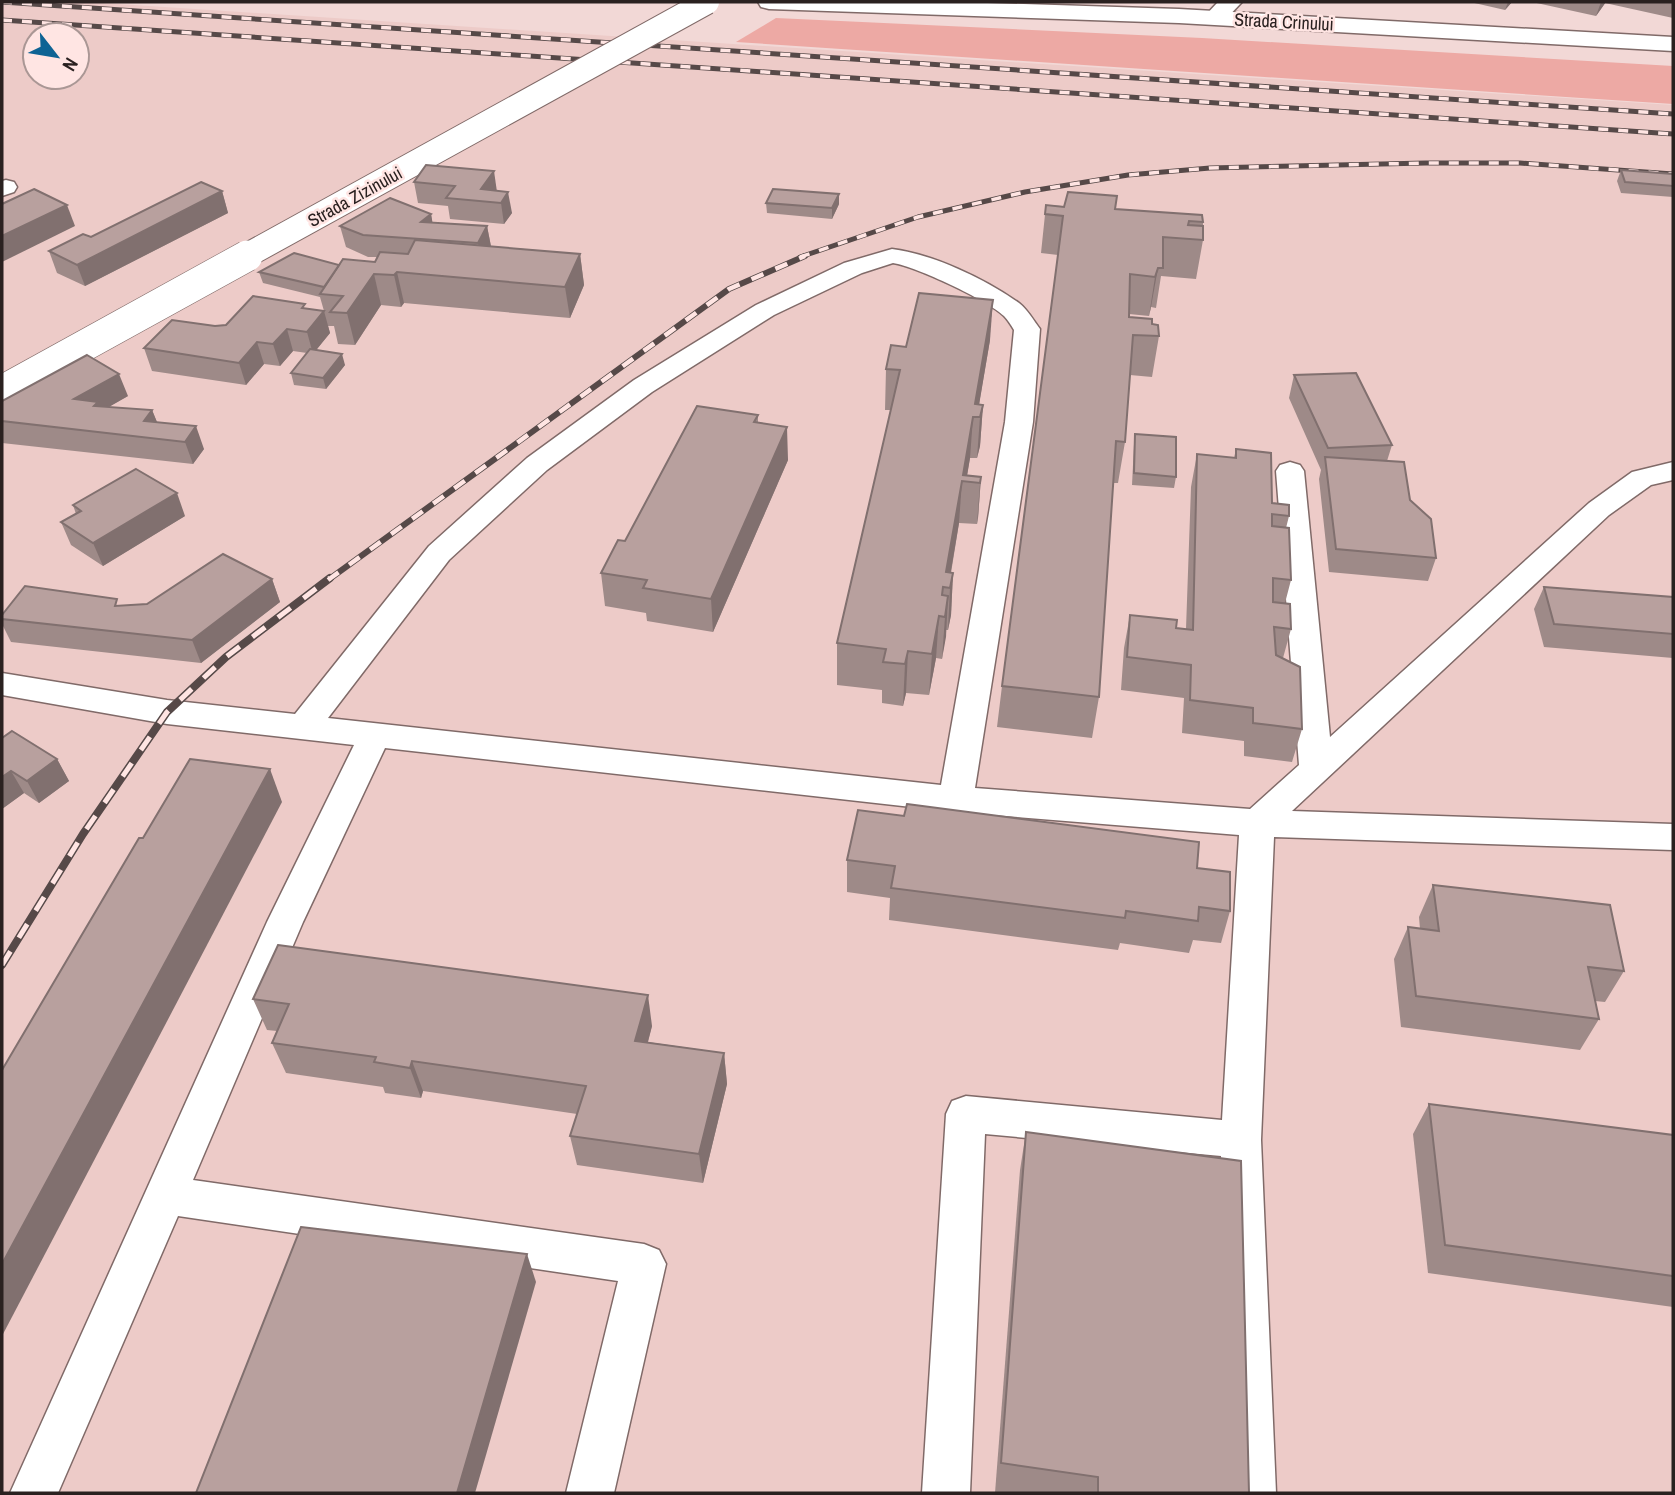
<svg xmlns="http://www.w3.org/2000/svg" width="1675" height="1495" viewBox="0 0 1675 1495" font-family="'Archivo Narrow',sans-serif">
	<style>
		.built { fill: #edcbc8; fill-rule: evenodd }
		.green { fill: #eda9a4 }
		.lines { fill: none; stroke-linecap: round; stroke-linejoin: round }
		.service-casing { stroke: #806a68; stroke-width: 3 }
		.minor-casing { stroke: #806a68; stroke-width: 3 }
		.tertiary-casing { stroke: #806a68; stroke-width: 3 }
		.service { fill: #fff; fill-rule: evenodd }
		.minor { fill: #fff; fill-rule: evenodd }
		.tertiary { fill: #fff; fill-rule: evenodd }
		.rail-far2-casing { stroke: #564948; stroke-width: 5 }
		.rail-far1-casing { stroke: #564948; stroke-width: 6 }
		.rail-casing { stroke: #564948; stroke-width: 8 }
		.rail-far2 { stroke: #ffe5e3; stroke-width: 3.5; stroke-dasharray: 10; stroke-linecap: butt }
		.rail-far1 { stroke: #ffe5e3; stroke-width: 4.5; stroke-dasharray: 13; stroke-linecap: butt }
		.rail { stroke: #ffe5e3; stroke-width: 5; stroke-dasharray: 16; stroke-linecap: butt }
		.secondary-bridge-far1-casing { stroke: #806a68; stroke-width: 26; stroke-linecap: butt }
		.secondary-bridge-casing { stroke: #806a68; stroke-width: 32; stroke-linecap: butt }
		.secondary-bridge-far1 { stroke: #fff; stroke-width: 24 }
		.secondary-bridge { stroke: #fff; stroke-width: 31 }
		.wall { fill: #9e8a88 }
		.shaded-wall { fill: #81706f }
		.building { fill: #b8a09e; stroke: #81706f; stroke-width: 2 }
		.labels { text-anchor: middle; stroke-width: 5; stroke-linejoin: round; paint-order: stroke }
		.far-street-label { font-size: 18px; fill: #2a2120; stroke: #ffe5e3 }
	</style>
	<rect width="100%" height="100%" fill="#f2d8d6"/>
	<path class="built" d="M2,2H88L1673,105V1493H2ZM35,35H77V77H35Z"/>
	<polygon class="green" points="776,18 1202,38 1673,66 1673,104 736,42"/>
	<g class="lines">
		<g class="service-casing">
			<g id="service">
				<polygon points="6,180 14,182 17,187 14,192 2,196 2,181"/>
				<path d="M892,249C933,254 985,279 1019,303C1027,309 1034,321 1040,329L1033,422L975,788L1250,809L1299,765L1276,471L1280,465L1290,462L1300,465L1304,471L1330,737L1589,503L1632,472L1673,462V480L1651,485L1609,515L1292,811L1673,824V850L1274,837L1261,1140L1276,1493H1228L1221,1156L985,1134L970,1493H922L946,1114L952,1101L966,1096L1222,1120L1239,835L956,812L385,748L303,922L193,1180L644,1244L659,1250L666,1264L614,1493H566L618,1281L178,1216L58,1493H10L267,922L354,745L167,724L2,695V673L167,700L295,714L429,546L527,458L634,380L756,305L844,263ZM893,263C917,267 987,300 1004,316C1008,320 1011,325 1014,330L1005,422L941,785L328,718L449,560L547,470L652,392L774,315L862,273Z"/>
			</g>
		</g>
		<g class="minor-casing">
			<polygon id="minor" points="1218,2 1242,2 1222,23 1206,23 1203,18"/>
		</g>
		<g class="tertiary-casing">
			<polygon id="tertiary" points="758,2 957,2 1179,9 1673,37 1673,51 1179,23 769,9 761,7"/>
		</g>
		<use href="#service" class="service"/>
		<use href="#minor" class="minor"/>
		<use href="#tertiary" class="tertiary"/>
		<g class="rail-far2-casing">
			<g id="rail-far2">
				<polyline points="2,2 1673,114"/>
				<polyline points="2,20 1673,134"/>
				<polyline points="800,257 918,217 1025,192 1128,175 1210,168 1426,163 1520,163 1673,174"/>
			</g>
		</g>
		<g class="rail-far1-casing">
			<polyline id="rail-far1" points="328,580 729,289 805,256"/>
		</g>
		<g class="rail-casing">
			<polyline id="rail" points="2,965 83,834 167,712 226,657 330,578"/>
		</g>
		<use href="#rail-far2" class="rail-far2"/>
		<use href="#rail-far1" class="rail-far1"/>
		<use href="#rail" class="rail"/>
		<g class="secondary-bridge-far1-casing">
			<polyline id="secondary-bridge-far1" points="244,257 707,2"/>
		</g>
		<g class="secondary-bridge-casing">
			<polyline id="secondary-bridge" points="2,391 247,256"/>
		</g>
		<use href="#secondary-bridge-far1" class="secondary-bridge-far1"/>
		<use href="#secondary-bridge" class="secondary-bridge"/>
	</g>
	<g class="wall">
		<polygon points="1470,2 1512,2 1505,10"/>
		<polygon points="1532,2 1673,2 1673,18 1605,3 1596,16"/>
		<polygon points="1621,170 1673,174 1673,197 1621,193 1617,181"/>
		<polygon points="414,182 497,190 512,213 504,224 450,219 448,206 418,203"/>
		<polygon points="222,191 228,213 85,286 57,273 49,251"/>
		<polygon points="766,203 839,204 832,219 767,213"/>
		<polygon points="1046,205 1115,209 1203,222 1203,240 1196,279 1161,276 1156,308 1151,307 1149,316 1129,314 1129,317 1152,324 1159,336 1152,377 1130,375 1125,442 1118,483 1113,483 1099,697 1092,738 997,727 1002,686 1058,255 1041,253"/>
		<polygon points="431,214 432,223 487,226 491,246 580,254 584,285 570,318 404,303 401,307 381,305 355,345 338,344 334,326 328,326 330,333 316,350 345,365 326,389 294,385 291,373 307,353 293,351 280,366 264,364 246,385 152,371 144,348 215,326 226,325 306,309 324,311 320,297 263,283 259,272 375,262 378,257 368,257 346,247 340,226"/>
		<polygon points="990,340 979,404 983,405 980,446 977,458 970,458 967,475 981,477 978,518 977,524 959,523 951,573 953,573 951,615 948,630 946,630 942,659 936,658 929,695 906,693 903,706 882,703 882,690 837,685 837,643 891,410 885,410 886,369 906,347"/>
		<polygon points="1294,375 1392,445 1387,461 1410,500 1436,558 1428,581 1329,572 1319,479 1321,470 1289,398"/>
		<polygon points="128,396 108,407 152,410 157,422 204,449 193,464 2,443 2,401"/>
		<polygon points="758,415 758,423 788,460 713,632 647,621 646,613 605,606 601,573 625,541"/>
		<polygon points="1135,434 1176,477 1174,488 1132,485 1134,445"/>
		<polygon points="1236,449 1272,503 1289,516 1286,528 1291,580 1285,603 1291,629 1283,658 1302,729 1292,762 1244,756 1244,741 1182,733 1184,698 1121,690 1124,648 1130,615 1176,628 1186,629 1191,487 1197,454 1234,458"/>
		<polygon points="73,505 185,516 103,566 71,545 61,522 76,514"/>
		<polygon points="272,579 280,602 201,663 11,642 2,624 2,615 147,604"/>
		<polygon points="1544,587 1673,597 1673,658 1544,647 1534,609"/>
		<polygon points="2,738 57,759 69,781 39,803 24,793 2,809"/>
		<polygon points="847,860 1197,868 1230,911 1221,943 1193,940 1189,953 1120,943 1118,950 889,920 890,898 847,892"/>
		<polygon points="1433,885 1624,971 1605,1002 1595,1001 1599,1019 1580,1050 1401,1027 1394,959 1408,927 1420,929 1419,917"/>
		<polygon points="253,999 652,1026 648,1042 724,1053 727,1084 703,1183 577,1165 570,1136 577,1114 423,1091 421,1098 385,1093 383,1087 286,1073 272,1043 277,1031 267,1030"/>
		<polygon points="1429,1104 1673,1135 1673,1307 1428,1273 1413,1134"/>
		<polygon points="1026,1132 1249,1493 995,1493 1020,1170"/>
	</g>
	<g class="shaded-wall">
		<polygon points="1508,2 1512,2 1505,10"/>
		<polygon points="1601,2 1606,2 1596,16"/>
		<polygon points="494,171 497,192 481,189"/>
		<polygon points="222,191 228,213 85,286 77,265"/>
		<polygon points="508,192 512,213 504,224 501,203"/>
		<polygon points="839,194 839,204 832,219 832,208"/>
		<polygon points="67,205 75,226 2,262 2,236"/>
		<polygon points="431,214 435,236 421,222"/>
		<polygon points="487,226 491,247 482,265 478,243"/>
		<polygon points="580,254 584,285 570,318 565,287"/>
		<polygon points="1158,268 1151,307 1149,316 1155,277"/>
		<polygon points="397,272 404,303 401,307 394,275"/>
		<polygon points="374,274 381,305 355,345 347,313"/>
		<polygon points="993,300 990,340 977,417 975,404"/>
		<polygon points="324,311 330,333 313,354 307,332"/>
		<polygon points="287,329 293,351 280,366 273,344"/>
		<polygon points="257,342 264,364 246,385 239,363"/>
		<polygon points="342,354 345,365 326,389 323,378"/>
		<polygon points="119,374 128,396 102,411 74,399"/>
		<polygon points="983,405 980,446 977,458 980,417"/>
		<polygon points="152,410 161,432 144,421"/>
		<polygon points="973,417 970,458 966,482 963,475"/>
		<polygon points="196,426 204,449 193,464 185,442"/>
		<polygon points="787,427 788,460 713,632 711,599"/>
		<polygon points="981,477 978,518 977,524 980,483"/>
		<polygon points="962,481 959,523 948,588 946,572"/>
		<polygon points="177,493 185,516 103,566 93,543"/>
		<polygon points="953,573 951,615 948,630 950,588"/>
		<polygon points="272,579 280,602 201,663 192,640"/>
		<polygon points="948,596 946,637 942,659 945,617"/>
		<polygon points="939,616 936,658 929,695 932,654"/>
		<polygon points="908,651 906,693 903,706 905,664"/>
		<polygon points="57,759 69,781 39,803 27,781"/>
		<polygon points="270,769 282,802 2,1336 2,1264"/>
		<polygon points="11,771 24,793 2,809 2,777"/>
		<polygon points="648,995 652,1026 640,1071 635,1041"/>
		<polygon points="724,1053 727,1084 703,1183 699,1154"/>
		<polygon points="412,1061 423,1091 421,1098 410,1068"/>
		<polygon points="527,1254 536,1282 475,1493 457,1493"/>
	</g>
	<g class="building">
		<polygon points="426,165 494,171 481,189 508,192 501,203 446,198 455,186 414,182"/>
		<polygon points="1621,170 1673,174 1673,186 1625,182"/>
		<polygon points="201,182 222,191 77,265 49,251 83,234 91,237"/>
		<polygon points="34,189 67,205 2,236 2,204"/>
		<polygon points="773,189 839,194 832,208 766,203"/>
		<polygon points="1068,192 1117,196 1115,209 1202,215 1203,222 1189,221 1188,225 1203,226 1203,240 1163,237 1163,268 1158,268 1155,277 1130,274 1129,317 1152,319 1152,324 1158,325 1159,336 1133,335 1125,442 1116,441 1099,697 1002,686 1063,216 1045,214 1046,205 1064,207"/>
		<polygon points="390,198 431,214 421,222 487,226 478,243 363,235 340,226"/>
		<polygon points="415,240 580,254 565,287 397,272 394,275 374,274 347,313 330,312 343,296 320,294 343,259 375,262 380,252 408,254"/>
		<polygon points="294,253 339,265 324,287 259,272"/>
		<polygon points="919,293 993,300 975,404 983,405 980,417 973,417 963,475 981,477 980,483 962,481 946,572 953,573 950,588 943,587 942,595 948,596 945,617 939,616 932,654 908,651 905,664 883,662 886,649 837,643 900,370 886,369 891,345 906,347"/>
		<polygon points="253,296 305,304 302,308 324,311 307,332 287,329 273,344 257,342 239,363 144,348 172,320 215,326 226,325"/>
		<polygon points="310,349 342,354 323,378 291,373"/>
		<polygon points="87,355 119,374 74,399 98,402 94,406 152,410 144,421 196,426 185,442 2,421 2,401"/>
		<polygon points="1356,373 1392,445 1328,448 1294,375"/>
		<polygon points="697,406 758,415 754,422 787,427 711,599 643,588 647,580 601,573 618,540 625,541"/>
		<polygon points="1135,434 1176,437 1176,477 1134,473"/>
		<polygon points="1236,449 1271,453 1272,503 1289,505 1289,516 1272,514 1272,526 1289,528 1291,580 1273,578 1273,602 1290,604 1291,629 1274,627 1276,655 1300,667 1302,729 1253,723 1253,708 1190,700 1191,665 1127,657 1130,615 1177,620 1176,628 1193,630 1197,454 1236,458"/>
		<polygon points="1325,457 1404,462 1410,500 1431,519 1436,558 1336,549"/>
		<polygon points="136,469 177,493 93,543 61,522 81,511 73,505"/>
		<polygon points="223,554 272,579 192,640 2,619 2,615 25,586 117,599 115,606 147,604"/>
		<polygon points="1544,587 1673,597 1673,634 1554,624"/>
		<polygon points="12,731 57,759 27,781 11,771 2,777 2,738"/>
		<polygon points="190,759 270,769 2,1264 2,1070 139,838 143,838"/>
		<polygon points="907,804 1199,842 1197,868 1230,872 1230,911 1199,907 1198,921 1126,911 1125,918 891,888 895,866 847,860 858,810 904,816"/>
		<polygon points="1433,885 1610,905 1624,971 1588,967 1599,1019 1416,996 1408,927 1439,931"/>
		<polygon points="278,945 648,995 635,1041 724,1053 699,1154 570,1136 586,1086 412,1061 410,1068 374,1062 376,1057 272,1043 289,1004 253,999"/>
		<polygon points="1429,1104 1673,1135 1673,1276 1445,1245"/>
		<polygon points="1026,1132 1241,1161 1249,1493 1098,1493 1098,1477 1001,1463"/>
		<polygon points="301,1227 527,1254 457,1493 196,1493"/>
	</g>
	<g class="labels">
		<g class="far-street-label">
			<text transform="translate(1284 22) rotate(3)" y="6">Strada Crinului</text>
			<text transform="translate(355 197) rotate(-29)" y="6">Strada Zizinului</text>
		</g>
	</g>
	<rect width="1675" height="1495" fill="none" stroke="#2a2120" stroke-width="7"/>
	<g transform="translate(56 56) rotate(121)"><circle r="33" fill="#ffe5e3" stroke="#aa9795" stroke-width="2"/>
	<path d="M0-5L12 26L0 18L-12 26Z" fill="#0e6394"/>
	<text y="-10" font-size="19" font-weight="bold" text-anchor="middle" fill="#2a2120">N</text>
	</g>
</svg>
